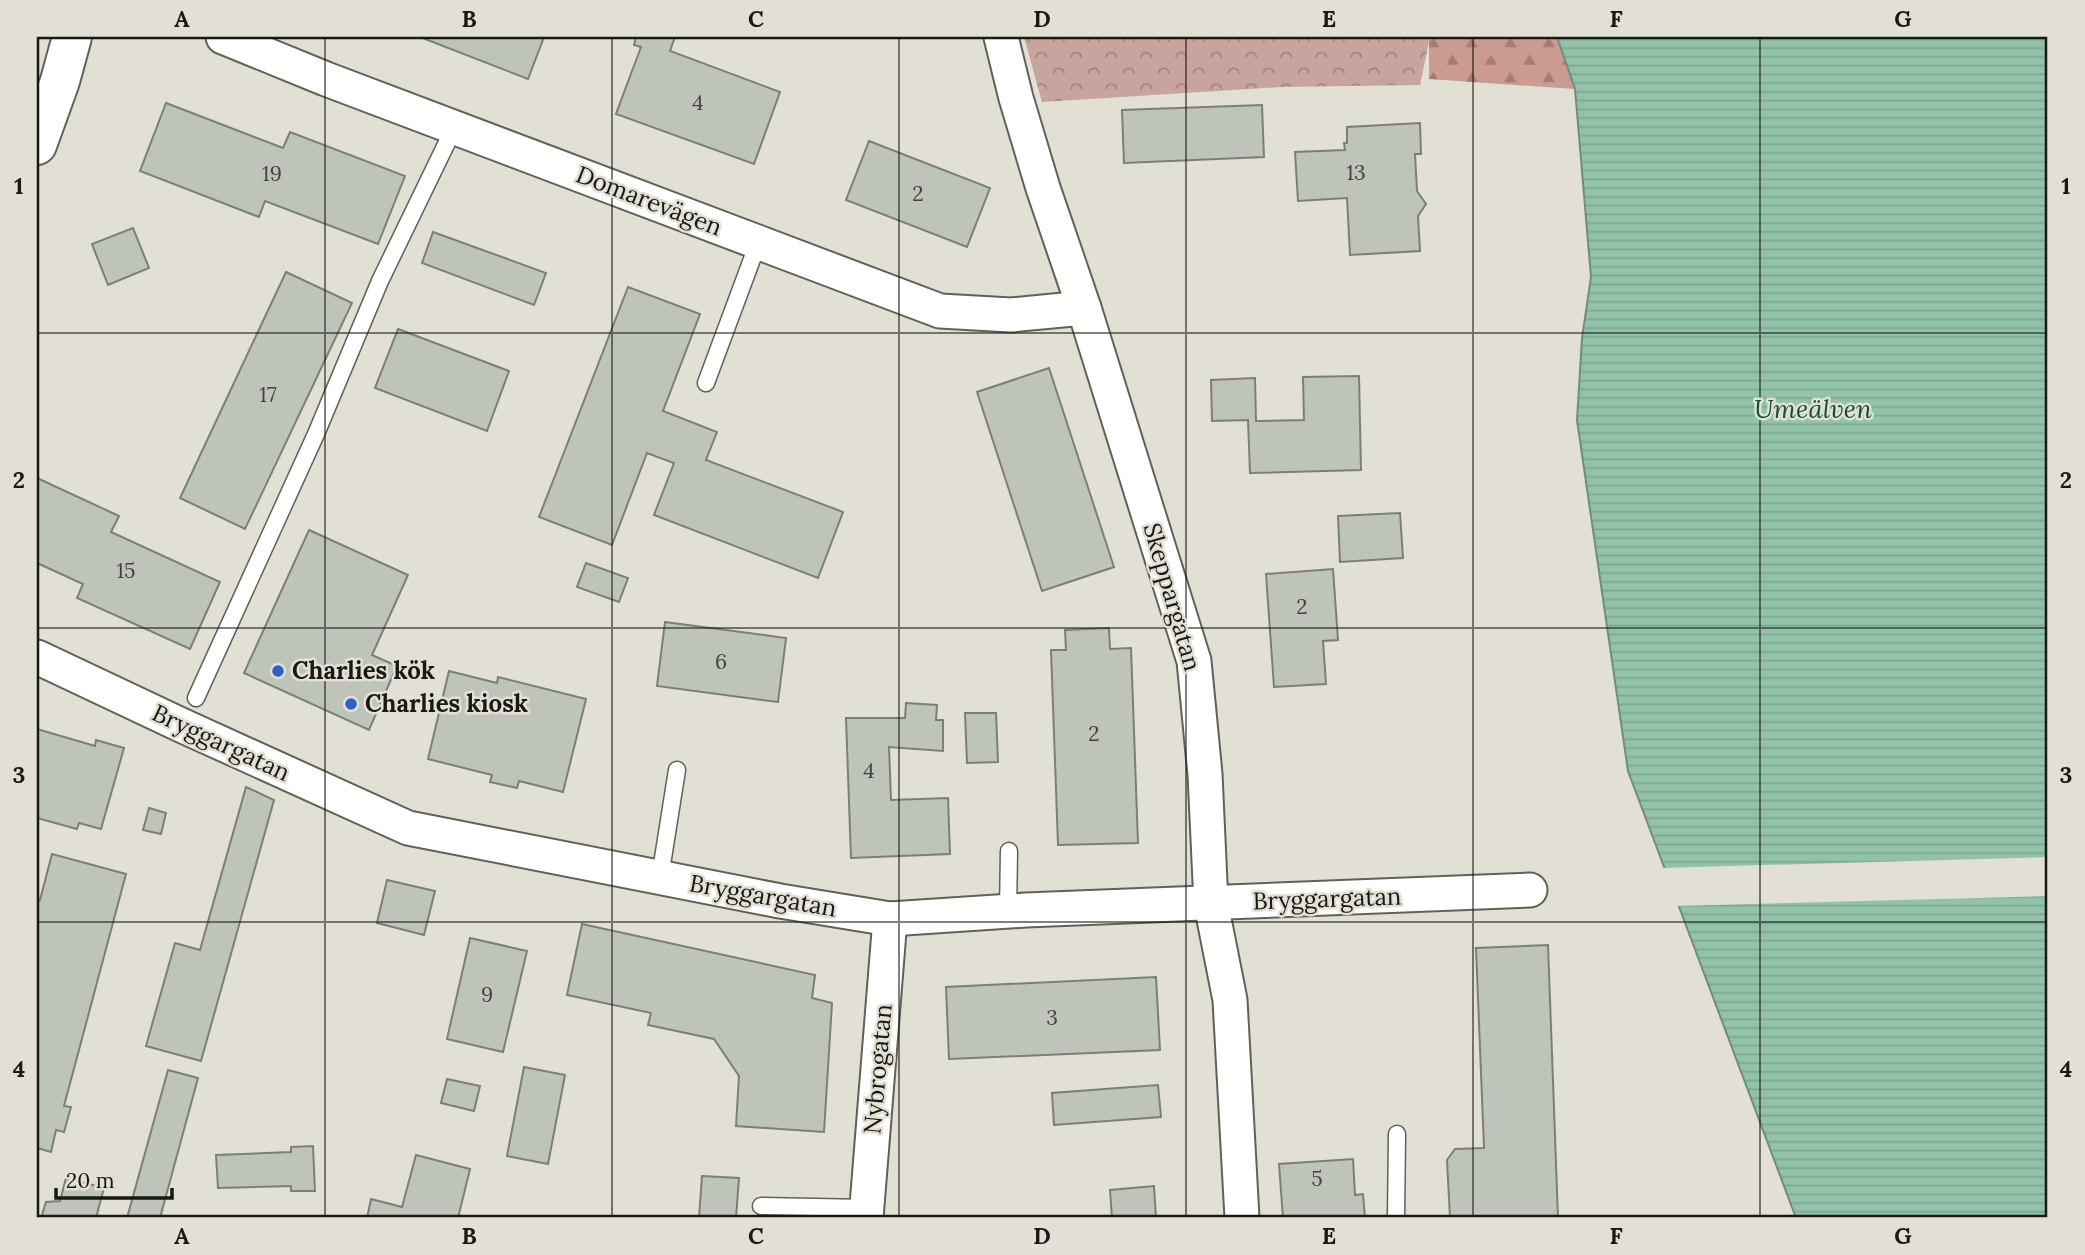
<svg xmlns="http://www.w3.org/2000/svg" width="2085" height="1255" viewBox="0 0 2085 1255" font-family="Lora,serif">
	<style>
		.forest { fill: url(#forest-firs) }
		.park { fill: url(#park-crowns) }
		.water { fill: url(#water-rules); stroke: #6e8f7d; stroke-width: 2 }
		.pier { fill: #e2dfd4 }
		.building { fill: #bfc4ba; stroke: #7b8077; stroke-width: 2 }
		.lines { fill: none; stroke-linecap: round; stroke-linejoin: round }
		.lane-casing { stroke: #626057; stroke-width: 19 }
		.street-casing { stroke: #626057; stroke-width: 37 }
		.secondary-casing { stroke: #626057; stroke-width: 42 }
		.lane { stroke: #fff; stroke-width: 16 }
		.street { stroke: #fff; stroke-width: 33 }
		.secondary { stroke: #fff; stroke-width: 38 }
		.grid { fill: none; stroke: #191814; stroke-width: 2; stroke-opacity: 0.55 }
		.poi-dot { fill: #305ecd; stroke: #e2dfd4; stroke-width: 2.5 }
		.labels { text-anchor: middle; stroke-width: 5; stroke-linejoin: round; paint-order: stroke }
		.number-label { font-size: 21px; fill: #42433e }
		.street-label { font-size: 24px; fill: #191814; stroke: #e2dfd4 }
		.poi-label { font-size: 24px; font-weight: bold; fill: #191814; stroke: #e2dfd4; text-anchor: start }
		.water-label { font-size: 26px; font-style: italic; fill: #14503a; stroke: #e2dfd4 }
		.neatline { fill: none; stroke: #191814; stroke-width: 2.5 }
		.grid-label { font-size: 23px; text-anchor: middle; font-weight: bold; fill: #191814 }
	</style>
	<defs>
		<pattern id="forest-firs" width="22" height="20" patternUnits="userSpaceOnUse" patternTransform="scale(1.75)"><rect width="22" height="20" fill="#cb9a91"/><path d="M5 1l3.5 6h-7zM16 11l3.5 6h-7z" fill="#a47d75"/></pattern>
		<pattern id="park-crowns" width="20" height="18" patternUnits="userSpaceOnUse" patternTransform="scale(1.75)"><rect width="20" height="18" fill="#c9a39d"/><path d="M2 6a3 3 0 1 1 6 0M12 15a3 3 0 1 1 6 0" fill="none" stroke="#a2847f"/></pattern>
		<pattern id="water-rules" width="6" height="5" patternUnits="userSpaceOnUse" patternTransform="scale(1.75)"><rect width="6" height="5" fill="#92c2aa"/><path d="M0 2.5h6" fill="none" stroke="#7da691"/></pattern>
	</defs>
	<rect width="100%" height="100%" fill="#e2dfd4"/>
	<polygon class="forest" points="1429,37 1557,37 1575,89 1429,79"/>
	<polygon class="park" points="1024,37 1430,37 1420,85 1280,87 1042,102"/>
	<polygon class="water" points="1557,37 2048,37 2048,1218 1796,1218 1628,771 1577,420 1582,338 1591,277 1575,89"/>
	<polygon class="pier" points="2048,857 2048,896 1675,906 1661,868"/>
	<g class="building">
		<polygon points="420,37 544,37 528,79"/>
		<polygon points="636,37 675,37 670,51 780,92 754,164 616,114 641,47 634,45"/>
		<polygon points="166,103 283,148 290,132 405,176 378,244 265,201 259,217 140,171"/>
		<polygon points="1262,105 1264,157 1124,163 1122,110"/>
		<polygon points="1420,123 1421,154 1415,154 1417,191 1426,204 1418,216 1420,251 1350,255 1347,198 1298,201 1295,152 1345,150 1344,143 1347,143 1347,127"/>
		<polygon points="869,141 990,188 967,247 846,200"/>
		<polygon points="133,228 149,268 108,285 92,244"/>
		<polygon points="433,232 546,273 534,305 422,263"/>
		<polygon points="286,272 352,303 245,529 180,498"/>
		<polygon points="628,287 700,314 663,411 717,432 706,460 843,512 818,578 654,515 674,463 647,453 612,545 539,517"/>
		<polygon points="398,329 509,371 487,431 375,388"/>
		<polygon points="1049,368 1114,567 1042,591 977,392"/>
		<polygon points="1359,376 1361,470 1250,473 1248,420 1212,421 1211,380 1255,378 1256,421 1304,420 1303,377"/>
		<polygon points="37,478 119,516 111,532 220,582 190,649 77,598 83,584 37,563"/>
		<polygon points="1400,513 1403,558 1340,562 1338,516"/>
		<polygon points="309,530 408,575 372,655 397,666 369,730 244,673"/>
		<polygon points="586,563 628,578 619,602 577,587"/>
		<polygon points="1333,569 1338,640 1323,641 1326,684 1274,687 1266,574"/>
		<polygon points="665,622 786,638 778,702 657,686"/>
		<polygon points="1109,628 1110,649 1131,648 1138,843 1058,845 1051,650 1066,650 1065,630"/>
		<polygon points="449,671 497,683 498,677 586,699 563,792 519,781 517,788 490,782 492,775 428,759"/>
		<polygon points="906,703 937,705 936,720 943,720 943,751 889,747 891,800 948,798 950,854 851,858 846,718 905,718"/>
		<polygon points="965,713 996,713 998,762 967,763"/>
		<polygon points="37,729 95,746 96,740 124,748 101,829 79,823 77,829 37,818"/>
		<polygon points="246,787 274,800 201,1061 146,1046 175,943 200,950"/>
		<polygon points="149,808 166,813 161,834 143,830"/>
		<polygon points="52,854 126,874 64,1106 71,1107 64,1132 56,1130 51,1152 37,1148 37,899 40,900"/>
		<polygon points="387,880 435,891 424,935 377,923"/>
		<polygon points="582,924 815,975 812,998 832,1003 824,1132 736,1126 739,1076 714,1039 648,1025 651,1013 567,995"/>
		<polygon points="470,938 527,951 503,1052 447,1039"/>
		<polygon points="1548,945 1558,1218 1450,1218 1447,1160 1455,1149 1484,1148 1476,948"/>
		<polygon points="1156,977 1160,1050 949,1059 946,987"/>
		<polygon points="524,1067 565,1075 548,1164 507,1156"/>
		<polygon points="168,1070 198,1078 160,1218 127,1218"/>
		<polygon points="447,1079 480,1086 474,1111 441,1103"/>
		<polygon points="1158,1085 1161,1117 1054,1125 1052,1093"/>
		<polygon points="313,1146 315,1191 291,1191 291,1186 218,1188 216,1155 291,1152 291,1147"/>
		<polygon points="416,1155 470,1169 458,1218 367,1218 371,1199 402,1207"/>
		<polygon points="1353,1159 1355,1195 1363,1194 1365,1218 1283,1218 1279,1164"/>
		<polygon points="702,1176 739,1178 736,1218 699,1218"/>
		<polygon points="66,1178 104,1188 96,1218 41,1218 46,1202 60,1201"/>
		<polygon points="1154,1186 1156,1218 1112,1218 1110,1190"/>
	</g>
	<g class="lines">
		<g class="lane-casing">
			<g id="lane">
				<polyline points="706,383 758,243"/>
				<polyline points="196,698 316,434 380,281 454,128"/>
				<polyline points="660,877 677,770"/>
				<polyline points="1008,911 1009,851"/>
				<polyline points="761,1206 867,1208"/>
				<polyline points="1396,1218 1397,1134"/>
			</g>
		</g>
		<g class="street-casing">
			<g id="street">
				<polyline points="223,37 326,79 940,311 1011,315 1084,308"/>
				<polyline points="1001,37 1016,98 1043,188 1084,308 1194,661 1205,774 1211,904 1230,1000 1242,1218"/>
				<polyline points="37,657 181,725 408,828 780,901 890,919 1026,910 1530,890"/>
				<polyline points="866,1218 890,919"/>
			</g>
		</g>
		<g class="secondary-casing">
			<polyline id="secondary" points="37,145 60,81 72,37"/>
		</g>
		<use href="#lane" class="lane"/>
		<use href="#street" class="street"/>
		<use href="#secondary" class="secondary"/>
	</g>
	<path class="grid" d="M325,37V1218M612,37V1218M899,37V1218M1186,37V1218M1473,37V1218M1760,37V1218M37,333H2048M37,628H2048M37,922H2048"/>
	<g class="poi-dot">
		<circle cx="278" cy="671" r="7"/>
		<circle cx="351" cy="704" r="7"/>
	</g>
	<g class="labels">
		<g class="number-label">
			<text x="698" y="110">4</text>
			<text x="1356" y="180">13</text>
			<text x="272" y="181">19</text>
			<text x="918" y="201">2</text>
			<text x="268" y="402">17</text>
			<text x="126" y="578">15</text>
			<text x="1302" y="614">2</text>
			<text x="721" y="669">6</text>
			<text x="1094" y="741">2</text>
			<text x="869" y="778">4</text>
			<text x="487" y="1002">9</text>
			<text x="1052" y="1025">3</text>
			<text x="1317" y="1186">5</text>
		</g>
		<g class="street-label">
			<text transform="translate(649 201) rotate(21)" y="8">Domarevägen</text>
			<text transform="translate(1172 597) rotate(74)" y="8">Skeppargatan</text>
			<text transform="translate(221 743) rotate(25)" y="8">Bryggargatan</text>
			<text transform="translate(763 896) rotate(10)" y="8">Bryggargatan</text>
			<text transform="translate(1327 899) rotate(-2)" y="8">Bryggargatan</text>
			<text transform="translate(878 1069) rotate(-85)" y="8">Nybrogatan</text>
		</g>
		<g class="poi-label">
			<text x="292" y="679">Charlies kök</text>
			<text x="365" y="712">Charlies kiosk</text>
		</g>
		<g class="water-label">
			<text x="1813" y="418">Umeälven</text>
		</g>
	</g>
	<rect width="2085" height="1255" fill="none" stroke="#e2dfd4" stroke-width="77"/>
	<path d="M56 1188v10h116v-10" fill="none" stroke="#191814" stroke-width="3.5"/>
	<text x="66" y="1188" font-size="21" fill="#191814" stroke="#e2dfd4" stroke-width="5" paint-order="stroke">20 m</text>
	<rect x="38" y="38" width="2008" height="1178" class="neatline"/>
	<g class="grid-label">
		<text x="182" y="27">A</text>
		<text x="469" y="27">B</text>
		<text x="756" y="27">C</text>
		<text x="1042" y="27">D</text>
		<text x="1329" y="27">E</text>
		<text x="1616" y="27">F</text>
		<text x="1903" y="27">G</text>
		<text x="19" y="194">1</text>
		<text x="2066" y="194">1</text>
		<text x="19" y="488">2</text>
		<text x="2066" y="488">2</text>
		<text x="19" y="783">3</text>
		<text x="2066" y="783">3</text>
		<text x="19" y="1077">4</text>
		<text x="2066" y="1077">4</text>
		<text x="182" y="1244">A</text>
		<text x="469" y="1244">B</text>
		<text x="756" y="1244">C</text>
		<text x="1042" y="1244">D</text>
		<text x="1329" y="1244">E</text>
		<text x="1616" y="1244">F</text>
		<text x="1903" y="1244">G</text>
	</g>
</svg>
